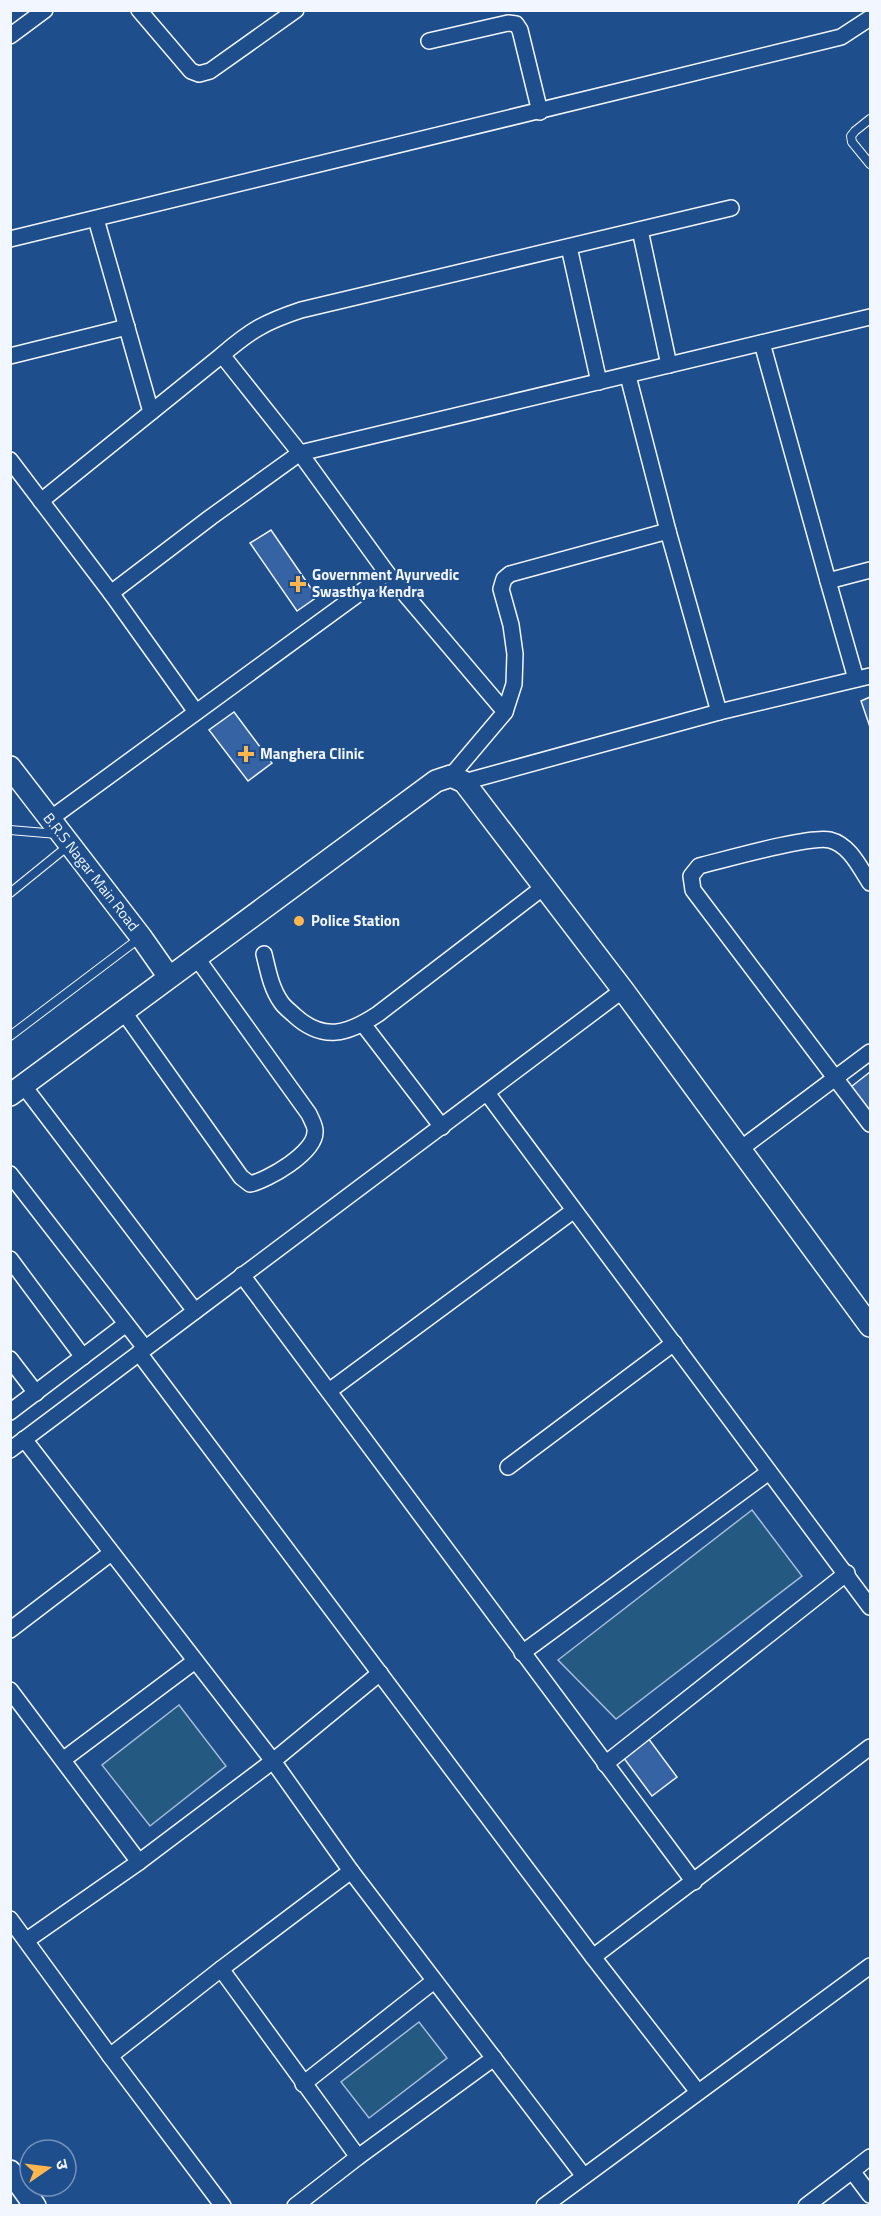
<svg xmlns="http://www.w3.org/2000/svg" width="881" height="2216" viewBox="0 0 881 2216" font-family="'Titillium Web','Noto Sans Devanagari',sans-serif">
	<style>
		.green { fill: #245a82; stroke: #a8bbd7; stroke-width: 1.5 }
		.building { fill: #3563a3; stroke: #f2f6ff; stroke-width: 1.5 }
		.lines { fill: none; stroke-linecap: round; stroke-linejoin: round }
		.lane-casing { stroke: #f2f6ff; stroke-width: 10 }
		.street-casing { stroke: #f2f6ff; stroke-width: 18 }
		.secondary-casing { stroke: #f2f6ff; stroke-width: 24 }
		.lane { stroke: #1f4e8c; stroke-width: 8 }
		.street { stroke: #1f4e8c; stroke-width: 15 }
		.secondary { stroke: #1f4e8c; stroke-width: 21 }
		.poi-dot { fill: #ffb74d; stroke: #1f4e8c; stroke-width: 2 }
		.labels { text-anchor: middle; stroke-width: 4.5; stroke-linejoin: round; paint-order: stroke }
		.poi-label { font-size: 15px; font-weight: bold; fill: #f2f6ff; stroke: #1f4e8c; text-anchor: start }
		.street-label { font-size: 15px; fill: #f2f6ff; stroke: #1f4e8c }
	</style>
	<rect width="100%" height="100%" fill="#1f4e8c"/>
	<g class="green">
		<polygon points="752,1510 802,1576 616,1719 558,1660"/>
		<polygon points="179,1705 226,1766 150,1826 102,1765"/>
		<polygon points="419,2022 447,2058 369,2118 341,2082"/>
	</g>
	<g class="building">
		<polygon points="271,530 317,597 297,611 250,543"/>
		<polygon points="870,697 870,727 861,701"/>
		<polygon points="234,712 272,763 248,781 209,730"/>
		<polygon points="870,1072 870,1118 847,1090"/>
		<polygon points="648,1738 677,1777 652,1796 623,1757"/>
	</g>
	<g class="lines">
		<g class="lane-casing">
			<g id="lane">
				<polyline points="870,119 855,131 851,136 852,142 870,164"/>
				<polyline points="10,830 57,834"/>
				<polyline points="10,893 68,846"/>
				<polyline points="10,1036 141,937"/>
			</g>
		</g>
		<g class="street-casing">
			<g id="street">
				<polyline points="139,10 191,71 199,74 210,71 296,10"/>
				<polyline points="10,36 45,10"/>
				<polyline points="429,41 508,23 516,24 520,30 540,112"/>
				<polyline points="96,219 151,412"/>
				<polyline points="640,230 669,365"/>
				<path d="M10,239C288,174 564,104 841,37L870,18"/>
				<polyline points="569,247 599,382"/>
				<polyline points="762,343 828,581 870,570"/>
				<polyline points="10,356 127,327"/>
				<polyline points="628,376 668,531 719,712"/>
				<polyline points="10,460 111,593 196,712"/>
				<polyline points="41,501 222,355"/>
				<path d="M387,573L300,453L222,355C251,330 265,322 301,310L731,208"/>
				<polyline points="828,581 856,679"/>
				<polyline points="111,593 211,517 300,453 870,317"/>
				<polyline points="505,712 514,684 515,654 511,625 501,589 504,579 510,574 668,531"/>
				<polyline points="464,782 719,712 870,676"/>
				<polyline points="50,819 387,573 505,712 451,776"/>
				<path d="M870,883C860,868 850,845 830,840C810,835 724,860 699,866L691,876L693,890L870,1124"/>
				<path d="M264,954C268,970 271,988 281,1002C284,1007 290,1011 294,1015C323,1042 348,1034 378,1014L545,886"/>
				<path d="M123,1011L241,1177L250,1184C268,1180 315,1153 315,1132C316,1127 311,1119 309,1114L196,957"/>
				<polyline points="363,1024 442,1127"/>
				<polyline points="23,1085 195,1311"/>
				<polyline points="487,1093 870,1607"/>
				<polyline points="739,1150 870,1052"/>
				<polyline points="10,1174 145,1348"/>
				<polyline points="10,1259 83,1357"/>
				<polyline points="242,1275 694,1882"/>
				<polyline points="139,1353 593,1957 698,2092"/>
				<polyline points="10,1359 36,1393"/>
				<polyline points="329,1391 573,1211"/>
				<polyline points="10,1412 126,1324"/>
				<polyline points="24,1439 273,1761 351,1871 583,2175"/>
				<polyline points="10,1450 623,990"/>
				<polyline points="508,1467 674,1343"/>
				<polyline points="10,1630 111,1553"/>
				<polyline points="522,1653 769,1472"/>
				<polyline points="10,1690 139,1862 27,1940"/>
				<polyline points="64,1759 195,1661"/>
				<polyline points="605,1764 847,1573"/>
				<polyline points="139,1862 273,1761 380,1673"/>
				<polyline points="10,1919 110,2056 223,2206"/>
				<polyline points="593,1957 870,1747"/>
				<polyline points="221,1969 358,2157"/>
				<polyline points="110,2056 221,1969 351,1871"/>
				<polyline points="303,2084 434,1981"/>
				<polyline points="870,2157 852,2171 870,2195"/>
				<polyline points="295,2206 358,2157 494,2058"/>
				<polyline points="544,2206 870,1966"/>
				<polyline points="806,2206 852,2171"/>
			</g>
		</g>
		<g class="secondary-casing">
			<g id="secondary">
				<polyline points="10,767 141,937 169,977"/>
				<polyline points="10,1095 436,781 451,776 464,782 623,990 870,1326"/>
				<polyline points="10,2171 35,2206"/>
			</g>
		</g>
		<use href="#lane" class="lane"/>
		<use href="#street" class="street"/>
		<use href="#secondary" class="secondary"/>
	</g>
	<g class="poi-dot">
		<path d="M295 575h6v6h6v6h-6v6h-6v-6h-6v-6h6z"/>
		<path d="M243 745h6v6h6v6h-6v6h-6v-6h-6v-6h6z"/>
		<circle cx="299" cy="921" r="6"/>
	</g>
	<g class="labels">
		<g class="poi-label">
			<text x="312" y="580">Government Ayurvedic<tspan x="312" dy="17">Swasthya Kendra</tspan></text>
			<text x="260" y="759">Manghera Clinic</text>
			<text x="311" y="926">Police Station</text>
		</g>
		<g class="street-label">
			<text transform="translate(91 872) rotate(52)" y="5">B.R.S Nagar Main Road</text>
		</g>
	</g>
	<rect width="881" height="2216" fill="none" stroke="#f2f6ff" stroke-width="24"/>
	<g transform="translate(48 2168) rotate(76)"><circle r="28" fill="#1f4e8c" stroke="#7391ba" stroke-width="1.5"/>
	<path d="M0-4.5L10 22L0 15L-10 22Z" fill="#ffb74d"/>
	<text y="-9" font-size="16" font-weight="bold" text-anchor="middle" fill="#f2f6ff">उ</text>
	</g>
</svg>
